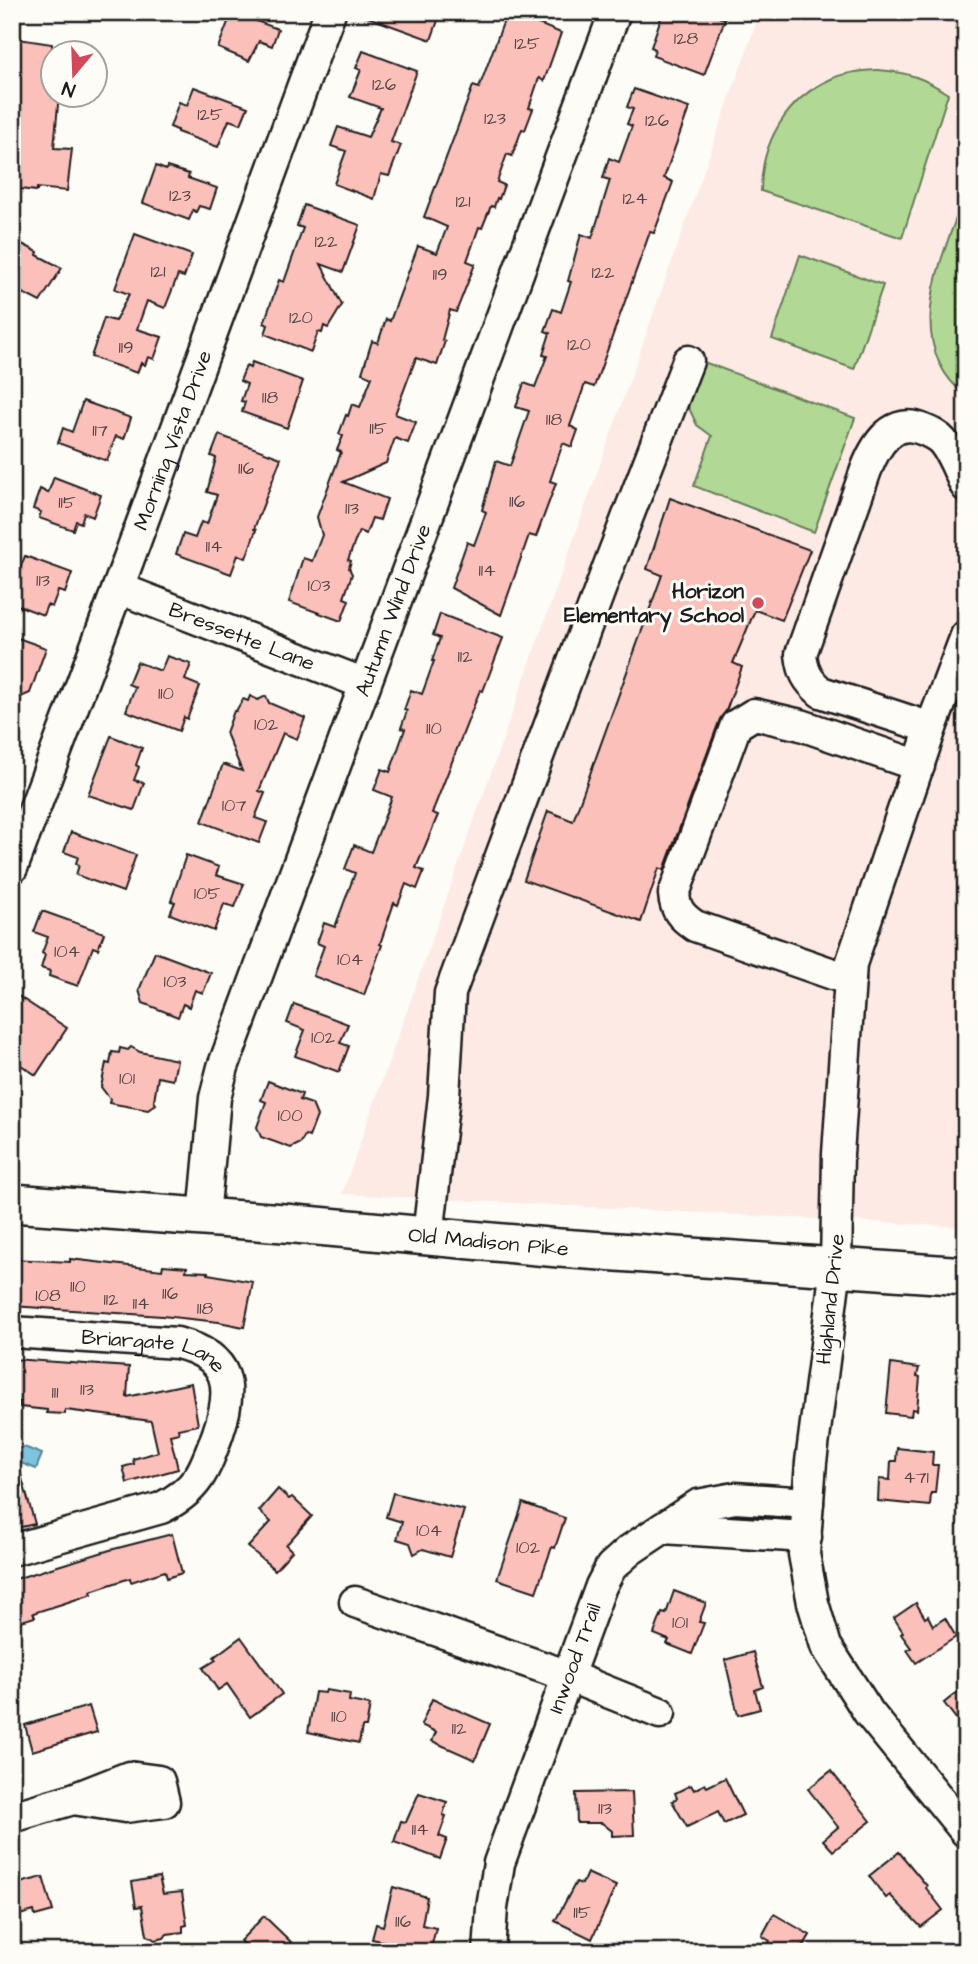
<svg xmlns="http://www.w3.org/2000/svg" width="978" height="1964" viewBox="0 0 978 1964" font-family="'Architects Daughter',sans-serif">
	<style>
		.built { fill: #fdeae5 }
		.green { fill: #b1d995; stroke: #667a58; stroke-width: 2 }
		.water { fill: #7dc4de; stroke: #568190; stroke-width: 2 }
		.building { fill: #fcc0bb; stroke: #1c1c1c; stroke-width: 2 }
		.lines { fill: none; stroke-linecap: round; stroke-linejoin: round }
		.minor-casing { stroke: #1c1c1c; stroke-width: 35 }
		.major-casing { stroke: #1c1c1c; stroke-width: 42 }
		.minor { stroke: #fdfcf7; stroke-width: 30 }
		.major { stroke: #fdfcf7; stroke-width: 37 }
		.poi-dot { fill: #d1495b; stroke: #fdfcf7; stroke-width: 2.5 }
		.labels { text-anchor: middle; stroke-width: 6; stroke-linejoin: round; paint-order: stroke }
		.number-label { font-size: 18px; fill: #544544 }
		.street-label { font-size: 21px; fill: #1c1c1c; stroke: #fdfcf7 }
		.poi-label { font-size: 21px; font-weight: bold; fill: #1c1c1c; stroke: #fdfcf7; text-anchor: end }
	</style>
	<rect width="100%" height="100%" fill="#fdfcf7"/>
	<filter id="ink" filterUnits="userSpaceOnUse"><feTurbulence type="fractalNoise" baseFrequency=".0143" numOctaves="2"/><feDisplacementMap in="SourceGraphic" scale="14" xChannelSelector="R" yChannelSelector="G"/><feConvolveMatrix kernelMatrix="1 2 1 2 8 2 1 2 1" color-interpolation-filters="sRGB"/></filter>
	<g filter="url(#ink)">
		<polygon class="built" points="760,12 966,12 966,1227 342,1194"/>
		<g class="green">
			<path d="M878,70C908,72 924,78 948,94L902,238L761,191C761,143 786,99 831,79C845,72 863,71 878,70Z"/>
			<path d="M966,192V396C899,343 943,255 966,192Z"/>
			<polygon points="800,255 883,285 854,369 772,339"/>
			<polygon points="701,361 855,418 814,532 694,486 712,436 697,425 686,402"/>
		</g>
		<polygon class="water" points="24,1447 42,1454 36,1469 21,1463 12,1466 12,1451"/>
		<g class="building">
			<polygon points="232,12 278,29 272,46 259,41 249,61 218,48"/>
			<polygon points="359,12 441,12 431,40 359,14"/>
			<polygon points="507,12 540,12 536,23 561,33 544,81 539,78 529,108 533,109 525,130 522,129 512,156 507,154 497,182 504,185 499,199 497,198 494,207 491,206 482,228 479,227 467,261 475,264 456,312 450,310 442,340 445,341 437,365 416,358 395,414 416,422 408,443 395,438 386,463 343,482 387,499 380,520 372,518 366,534 359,531 348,560 351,561 349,568 352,574 344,598 349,600 341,621 289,602 303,558 312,561 322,535 317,517 341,452 337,450 343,436 339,434 346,415 348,416 352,404 360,407 372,377 362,373 372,341 378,343 386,319 390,321 418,246 437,253 447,227 424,217 473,86 479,88"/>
			<polygon points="663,12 705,12 725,19 704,75 653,56 655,49 651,47"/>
			<polygon points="12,38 52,44 52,94 59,94 54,148 72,149 67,191 37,188 37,191 12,188"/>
			<polygon points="363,51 417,71 391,142 401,145 389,176 381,174 374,199 334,184 346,151 331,146 338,127 368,137 381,108 350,97 361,70 356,68"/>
			<polygon points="194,87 248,107 241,124 229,120 218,147 177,132 177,130 170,127 179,102 187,105"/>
			<polygon points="634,89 689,108 664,178 673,182 654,233 650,232 594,387 585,384 570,426 578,430 572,447 563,443 550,481 556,483 536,537 529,535 501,615 451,588 467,542 474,545 486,512 482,510 496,461 510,466 529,411 516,407 524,383 535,387 547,356 543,355 550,333 545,331 553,309 561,312 571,282 568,281 581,234 592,238 610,180 603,178 609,158 619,162 632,126 627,124 633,109 627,107"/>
			<polygon points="156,166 166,170 167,167 189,174 188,178 217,188 210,209 199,206 196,212 193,210 189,220 143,203"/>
			<polygon points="304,205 360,225 343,272 321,264 342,305 328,328 324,326 322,333 318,332 311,352 265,334 268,325 264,323 279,280 284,282 303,228 297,226"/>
			<polygon points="135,234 192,255 184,277 178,275 165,308 147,301 137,329 162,337 154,359 148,357 145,365 141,363 137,373 91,357 104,318 115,321 129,294 115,289"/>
			<polygon points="12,239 38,252 37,255 62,268 40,302 23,293 12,313"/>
			<polygon points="252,362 303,381 287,428 242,412 245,402 241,401 247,384 240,381 246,366 250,368"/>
			<polygon points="83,401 131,418 124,439 116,436 107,461 58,443 63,428 72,432"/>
			<polygon points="219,435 281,458 254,529 256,530 246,558 238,555 231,574 176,554 183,534 195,538 201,522 207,524 217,495 207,492 216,458 211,456"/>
			<polygon points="54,477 101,495 93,517 84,513 81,523 76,521 73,530 39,518 41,512 33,509 40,489 48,493"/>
			<polygon points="670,498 810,550 782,620 755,610 733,663 742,667 726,711 720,719 664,870 659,868 641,922 524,880 548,811 573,821 662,575 647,569"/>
			<polygon points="25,556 72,573 65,593 58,591 52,607 47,605 43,615 12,603 12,589"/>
			<polygon points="440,614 503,638 483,691 480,690 432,813 438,815 416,868 424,871 417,889 406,884 398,905 394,903 380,944 382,945 364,995 313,976 324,946 317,943 324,923 335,927 355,873 345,869 354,845 371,852 392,797 374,790 382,769 390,772 405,729 401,728 407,711 404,710 411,690 422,694 434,661 432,661 440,638 433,635"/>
			<polygon points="15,637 46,648 30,693 12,701 12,646"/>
			<polygon points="167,656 191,664 185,680 200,686 187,719 184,717 179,731 126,711 135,687 128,684 137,662 161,671"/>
			<polygon points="250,696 258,700 266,696 269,703 305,718 297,739 283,733 259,791 265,793 255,818 267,822 259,843 202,822 223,764 242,771 226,733 234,711 236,711 243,699 248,701"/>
			<polygon points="111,736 142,748 136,765 139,767 134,780 144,783 134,810 88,795"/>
			<polygon points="71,832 136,855 123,892 76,875 79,865 76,863 78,857 64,852"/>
			<polygon points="186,855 219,867 216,875 244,884 235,907 224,904 214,931 170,914 175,902 171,901"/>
			<polygon points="42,911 104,933 98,949 93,947 78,986 49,976 50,971 41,968 45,955 42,953 48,937 34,932"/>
			<polygon points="155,952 211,973 203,993 195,990 189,1007 183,1004 178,1017 143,1003 139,990"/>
			<polygon points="12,992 67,1028 36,1075 12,1059"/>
			<polygon points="294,1004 348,1024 340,1043 349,1046 339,1072 295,1056 305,1030 287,1023"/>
			<polygon points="131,1047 140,1052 177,1060 173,1080 158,1077 154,1101 156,1104 148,1110 109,1103 110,1099 101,1087 106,1063 110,1064 112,1052 119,1053 120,1048 128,1050"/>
			<polygon points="268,1081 302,1094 300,1100 312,1104 317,1116 309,1137 305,1135 301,1143 291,1148 261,1137 257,1127 266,1102 261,1100"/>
			<polygon points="12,1259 70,1262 70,1259 162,1270 163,1265 187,1267 186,1271 208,1272 208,1274 253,1282 244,1327 219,1322 162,1316 12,1306"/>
			<polygon points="12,1359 129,1367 127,1397 191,1383 198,1425 178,1429 179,1433 170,1435 178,1469 127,1483 123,1467 134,1464 133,1459 158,1452 151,1421 65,1410 65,1414 47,1413 47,1410 20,1407 20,1402 12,1401"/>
			<polygon points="891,1364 919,1368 917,1376 920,1377 917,1410 912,1409 911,1416 886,1413"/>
			<polygon points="897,1448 933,1452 932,1465 938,1465 935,1493 931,1493 930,1506 878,1501 879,1479 890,1480 891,1461 896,1461"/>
			<polygon points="12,1461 17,1461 35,1524 12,1529"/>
			<polygon points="278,1489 289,1499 292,1497 312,1516 286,1545 292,1551 275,1570 248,1547 271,1522 259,1511"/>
			<polygon points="393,1493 464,1510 450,1557 423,1549 414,1554 410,1543 397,1539 402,1522 386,1517"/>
			<polygon points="523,1503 565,1518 555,1548 552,1547 536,1592 497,1579"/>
			<polygon points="172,1534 182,1573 167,1578 165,1571 131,1582 130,1578 91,1591 92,1594 62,1604 33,1613 35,1617 12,1624 12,1580 110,1550"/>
			<polygon points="674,1591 706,1603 699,1622 704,1623 692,1654 667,1644 669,1640 654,1634 662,1613 666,1614"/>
			<polygon points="916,1603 925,1618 928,1616 933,1626 945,1618 956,1637 916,1663 907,1650 911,1648 901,1634 903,1632 894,1618"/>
			<polygon points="241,1637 282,1694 250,1717 227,1684 218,1690 203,1668 216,1660 214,1657"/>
			<polygon points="753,1652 763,1687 755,1690 760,1709 738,1715 725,1660"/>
			<polygon points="966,1685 966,1713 957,1720 944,1703"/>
			<polygon points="326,1690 350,1694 349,1701 370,1705 366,1727 362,1727 359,1743 308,1732 315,1692 325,1693"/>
			<polygon points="432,1699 490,1724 475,1760 432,1741 436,1732 421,1725"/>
			<polygon points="89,1706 97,1732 32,1751 25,1725"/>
			<polygon points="831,1771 871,1821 833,1851 823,1840 838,1827 808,1789"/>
			<polygon points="725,1778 743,1815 724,1824 718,1812 687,1827 672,1801 677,1798 675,1793 691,1785 694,1790 705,1784 707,1787"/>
			<polygon points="632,1792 634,1835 612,1836 612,1831 602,1823 577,1823 576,1793"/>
			<polygon points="419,1793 447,1802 443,1815 446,1816 439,1836 447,1839 440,1859 394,1842 401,1821 406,1822"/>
			<polygon points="899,1852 927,1886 926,1888 943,1910 921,1927 890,1895 886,1898 869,1876"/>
			<polygon points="587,1873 616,1886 592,1939 555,1921 576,1882 582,1884"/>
			<polygon points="43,1877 53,1911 35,1916 34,1911 12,1917 12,1885"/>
			<polygon points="159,1877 163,1894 182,1892 187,1925 183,1926 183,1932 167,1934 164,1938 155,1940 147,1935 142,1906 136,1907 132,1882"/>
			<polygon points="393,1887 427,1897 422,1925 436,1928 430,1952 372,1939 376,1924 383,1926"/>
			<polygon points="774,1914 810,1935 800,1952 763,1952 770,1941 762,1936"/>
			<polygon points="264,1916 291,1942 290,1943 298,1952 252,1952 240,1941"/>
		</g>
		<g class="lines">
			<g class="minor-casing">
				<g id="minor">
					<path d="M966,486C959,472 953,454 943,442C938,436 931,433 924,430C893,416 876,444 866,470L801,654C803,672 807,680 821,692L931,728L966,636"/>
					<path id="s1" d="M118,588L365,684"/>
					<polyline points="931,728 851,964 838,1154 836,1267 811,1462 804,1554 813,1603 826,1646 869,1713 966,1832"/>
					<path id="s2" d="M12,868L118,588L330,12"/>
					<path d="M850,980L695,926C682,917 675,910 674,894L736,725L754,714L801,725L919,766"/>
					<path id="s3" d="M204,1217L215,1098L223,1067L615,12"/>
					<polyline points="428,1236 444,1096 450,993 611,560 688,361"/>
					<path id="s4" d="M12,1332L177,1343C231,1356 234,1387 218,1433C205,1470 198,1490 161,1508L12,1550"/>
					<polyline points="663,1528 698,1505 735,1498 808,1503"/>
					<polyline points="355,1602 568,1676 660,1713"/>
					<polygon points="129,1777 159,1781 164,1802 125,1807 73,1799"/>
					<polyline points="12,1817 73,1799"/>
					<path id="s5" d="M489,1952L492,1908L499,1863L601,1586L611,1567L630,1550L663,1528L806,1537"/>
				</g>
			</g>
			<g class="major-casing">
				<g id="major">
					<path id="s6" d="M12,1203L284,1223L559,1248L966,1276"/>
				</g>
			</g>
			<use href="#minor" class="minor"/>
			<use href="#major" class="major"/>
		</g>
	</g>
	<circle class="poi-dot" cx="758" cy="603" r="7"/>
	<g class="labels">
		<g class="number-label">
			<text x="686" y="44">128</text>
			<text x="527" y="49">125</text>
			<text x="384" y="90">126</text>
			<text x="210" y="120">125</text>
			<text x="495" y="124">123</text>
			<text x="657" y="126">126</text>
			<text x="180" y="201">123</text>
			<text x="635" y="204">124</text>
			<text x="463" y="207">121</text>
			<text x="326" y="247">122</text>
			<text x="158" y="277">121</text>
			<text x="603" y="278">122</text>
			<text x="440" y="280">119</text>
			<text x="301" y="323">120</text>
			<text x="579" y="350">120</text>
			<text x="126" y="353">119</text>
			<text x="270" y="403">118</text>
			<text x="554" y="425">118</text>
			<text x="378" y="434">115</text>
			<text x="100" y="436">117</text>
			<text x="246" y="474">116</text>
			<text x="517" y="507">116</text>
			<text x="67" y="508">115</text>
			<text x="352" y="514">113</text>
			<text x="214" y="552">114</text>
			<text x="487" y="576">114</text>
			<text x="43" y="586">113</text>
			<text x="319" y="591">103</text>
			<text x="465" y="662">112</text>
			<text x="166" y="699">110</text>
			<text x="266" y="730">102</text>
			<text x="434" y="734">110</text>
			<text x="234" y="811">107</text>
			<text x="207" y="899">105</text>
			<text x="67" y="957">104</text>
			<text x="350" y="965">104</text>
			<text x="175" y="987">103</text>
			<text x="323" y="1043">102</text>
			<text x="127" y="1084">101</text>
			<text x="290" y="1121">100</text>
			<text x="78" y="1292">110</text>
			<text x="170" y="1299">116</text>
			<text x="48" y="1301">108</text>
			<text x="111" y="1305">112</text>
			<text x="141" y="1309">114</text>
			<text x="205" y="1314">118</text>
			<text x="87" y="1395">113</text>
			<text x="55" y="1398">111</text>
			<text x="916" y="1483">471</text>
			<text x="429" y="1536">104</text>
			<text x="528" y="1553">102</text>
			<text x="680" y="1628">101</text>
			<text x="339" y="1722">110</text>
			<text x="459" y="1734">112</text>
			<text x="605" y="1814">113</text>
			<text x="420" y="1835">114</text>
			<text x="582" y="1918">115</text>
			<text x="403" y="1927">116</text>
		</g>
		<g class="street-label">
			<text dy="7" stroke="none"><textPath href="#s2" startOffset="457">Morning Vista Drive</textPath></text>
			<text dy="7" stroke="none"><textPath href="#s3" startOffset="639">Autumn Wind Drive</textPath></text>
			<text dy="7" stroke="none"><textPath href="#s1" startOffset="133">Bressette Lane</textPath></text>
			<text dy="7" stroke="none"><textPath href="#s6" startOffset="478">Old Madison Pike</textPath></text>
			<text transform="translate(830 1299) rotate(-84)" y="7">Highland Drive</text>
			<text dy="7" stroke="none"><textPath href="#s4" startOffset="144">Briargate Lane</textPath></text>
			<text dy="7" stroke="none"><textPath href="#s5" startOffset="308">Inwood Trail</textPath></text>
		</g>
		<g class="poi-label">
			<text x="744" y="598">Horizon<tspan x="744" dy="24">Elementary School</tspan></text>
		</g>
	</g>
	<rect width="978" height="1964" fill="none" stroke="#fdfcf7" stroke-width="42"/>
	<rect x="21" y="21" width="936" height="1922" fill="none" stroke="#1c1c1c" stroke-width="2.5" filter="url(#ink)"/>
	<g transform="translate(74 74) rotate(199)"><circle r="33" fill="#fdfcf7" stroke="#a3a29f" stroke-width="2"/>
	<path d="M0-5L12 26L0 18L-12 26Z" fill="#d1495b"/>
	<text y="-10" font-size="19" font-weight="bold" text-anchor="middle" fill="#1c1c1c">N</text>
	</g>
</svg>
